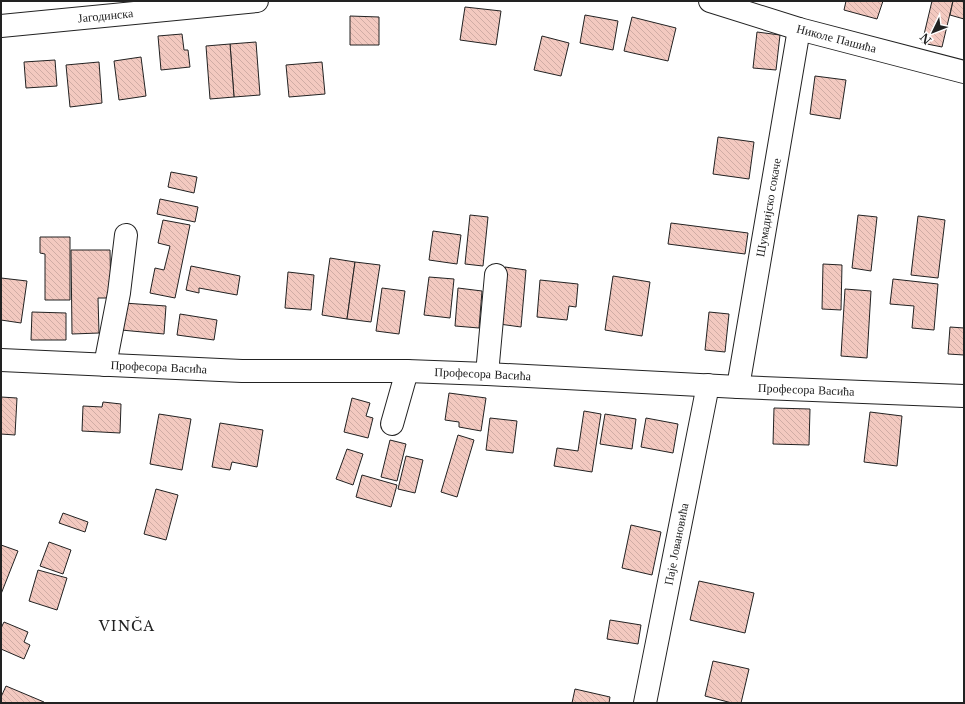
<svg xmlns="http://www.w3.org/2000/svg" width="965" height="704" viewBox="0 0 965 704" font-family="'Libre Baskerville',serif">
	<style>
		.building { fill: url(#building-back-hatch); stroke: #222 }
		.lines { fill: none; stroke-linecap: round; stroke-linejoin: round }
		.minor-casing { stroke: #222; stroke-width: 24 }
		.minor { stroke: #fff; stroke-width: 22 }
		.labels { text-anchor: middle; stroke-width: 3; stroke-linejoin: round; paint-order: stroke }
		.street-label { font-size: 12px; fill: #222; stroke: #fff }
		.quarter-label { font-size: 14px; letter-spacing: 1px; fill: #222; stroke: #fff }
	</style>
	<defs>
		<pattern id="building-back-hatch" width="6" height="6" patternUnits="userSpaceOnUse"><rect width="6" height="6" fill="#f3c9c0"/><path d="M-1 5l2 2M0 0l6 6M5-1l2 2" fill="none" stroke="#d0aca5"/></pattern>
	</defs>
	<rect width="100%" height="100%" fill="#fff"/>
	<g class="building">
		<polygon points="846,1 883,1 877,19 844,10"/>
		<polygon points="932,1 953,1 942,47 922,43"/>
		<polygon points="953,1 964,1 964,19 950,15"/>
		<polygon points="465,7 501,11 496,45 460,40"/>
		<polygon points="585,15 618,21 613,50 580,43"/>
		<polygon points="350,16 379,17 379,45 350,45"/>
		<polygon points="632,17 676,28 668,61 624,51"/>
		<polygon points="757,32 780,35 776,70 753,68"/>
		<polygon points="182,34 184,50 188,50 190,67 161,70 158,36"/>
		<polygon points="542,36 569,43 561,76 534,70"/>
		<polygon points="256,42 260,95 234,97 230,44"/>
		<polygon points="230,44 234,97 210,99 206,46"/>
		<polygon points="141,57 146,96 119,100 114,61"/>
		<polygon points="55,60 57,86 26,88 24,62"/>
		<polygon points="99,62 102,103 70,107 66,65"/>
		<polygon points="322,62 325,94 289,97 286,65"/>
		<polygon points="815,76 846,80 840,119 810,114"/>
		<polygon points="718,137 754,142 749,179 713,174"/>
		<polygon points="171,172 197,177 194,193 168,187"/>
		<polygon points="160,199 198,207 195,222 157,214"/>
		<polygon points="470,215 488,217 483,266 465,264"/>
		<polygon points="858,215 877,217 871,271 852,268"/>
		<polygon points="918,216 945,220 938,278 911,275"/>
		<polygon points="163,220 190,225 175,298 150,293 155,268 164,270 170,246 158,243"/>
		<polygon points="671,223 748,233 745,254 668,244"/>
		<polygon points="433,231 461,235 457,264 429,260"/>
		<polygon points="40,237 70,237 70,300 45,300 45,254 40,253"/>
		<polygon points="71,250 110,250 111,298 98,298 99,333 72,334"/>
		<polygon points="330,258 355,262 347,319 322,315"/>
		<polygon points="355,262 380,265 371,322 347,319"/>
		<polygon points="823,264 842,265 841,310 822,309"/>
		<polygon points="191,266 240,276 237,295 199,288 199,293 186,290"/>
		<polygon points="505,267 526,270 521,327 499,324"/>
		<polygon points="288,272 314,275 311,310 285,308"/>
		<polygon points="613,276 650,282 642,336 605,330"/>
		<polygon points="429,277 454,279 450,318 424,315"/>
		<polygon points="1,278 27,281 21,323 1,320"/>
		<polygon points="893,279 938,284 934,330 912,328 914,306 890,304"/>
		<polygon points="540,280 578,284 576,307 569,306 567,320 537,317"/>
		<polygon points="382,288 405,291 399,334 376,331"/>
		<polygon points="458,288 482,291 479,328 455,326"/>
		<polygon points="845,289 871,291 867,358 841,356"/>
		<polygon points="124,303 166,306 164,334 121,330"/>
		<polygon points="32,312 66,313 66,340 31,340"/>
		<polygon points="709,312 729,314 725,352 705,350"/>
		<polygon points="180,314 217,320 214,340 177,335"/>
		<polygon points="950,327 964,328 964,355 948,354"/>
		<polygon points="449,393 486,398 481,431 459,427 459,422 445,420"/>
		<polygon points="1,397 17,398 15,435 1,434"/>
		<polygon points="352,398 370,403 366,416 373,418 368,438 344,432"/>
		<polygon points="103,402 121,404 120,433 82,431 83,406 102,407"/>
		<polygon points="774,408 810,409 809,445 773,444"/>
		<polygon points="584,411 601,414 592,472 554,466 557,448 578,451"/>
		<polygon points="870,412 902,416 897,466 864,462"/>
		<polygon points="159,414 191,419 182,470 150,464"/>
		<polygon points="605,414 636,419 632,449 600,444"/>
		<polygon points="490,418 517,421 513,453 486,450"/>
		<polygon points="646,418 678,424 673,453 641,447"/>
		<polygon points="220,423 263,430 257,467 232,462 230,470 212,467"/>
		<polygon points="458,435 474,440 457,497 441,492"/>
		<polygon points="390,440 406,444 397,481 381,477"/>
		<polygon points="347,449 363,454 353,485 336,479"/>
		<polygon points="406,456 423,460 415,493 398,489"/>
		<polygon points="362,475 397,485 391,507 356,497"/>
		<polygon points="156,489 178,495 166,540 144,534"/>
		<polygon points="63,513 88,522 85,532 59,523"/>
		<polygon points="631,525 661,532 652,575 622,568"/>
		<polygon points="49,542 71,550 63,574 40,566"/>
		<polygon points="1,545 18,551 1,594"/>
		<polygon points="38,570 67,578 57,610 29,601"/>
		<polygon points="699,581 754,593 745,633 690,620"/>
		<polygon points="610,620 641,625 638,644 607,639"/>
		<polygon points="4,622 28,632 24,642 30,645 24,659 1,649 1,628"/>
		<polygon points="713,661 749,669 741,703 732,703 705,696"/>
		<polygon points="6,686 44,702 44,703 1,703 1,697"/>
		<polygon points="575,689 610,697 609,703 572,703"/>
	</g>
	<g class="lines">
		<g class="minor-casing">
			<g id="minor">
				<path id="s1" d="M710,1L799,29L964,72"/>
				<path id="s2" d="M1,26L257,1"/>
				<path id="s3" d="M1,360L242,371H407L487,374L738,387L964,396"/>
				<polyline points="105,365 119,293 126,235"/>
				<polyline points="487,374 496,275"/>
				<path id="s4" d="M738,387L799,29"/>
				<polyline points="392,424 407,371"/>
				<path id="s5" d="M645,703L708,385"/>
			</g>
		</g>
		<use href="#minor" class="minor"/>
	</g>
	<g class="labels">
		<g class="street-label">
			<text dy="4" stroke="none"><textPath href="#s2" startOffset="105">Јагодинска</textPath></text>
			<text dy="4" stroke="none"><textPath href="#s1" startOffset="132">Николе Пашића</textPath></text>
			<text dy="4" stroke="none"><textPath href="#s4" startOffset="182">Шумадијско сокаче</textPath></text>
			<text dy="4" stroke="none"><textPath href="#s3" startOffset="158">Професора Васића</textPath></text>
			<text dy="4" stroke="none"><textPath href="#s3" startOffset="482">Професора Васића</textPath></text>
			<text dy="4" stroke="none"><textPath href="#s3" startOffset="806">Професора Васића</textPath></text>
			<text dy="4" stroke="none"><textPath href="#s5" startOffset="162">Паје Јовановића</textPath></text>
		</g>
		<g class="quarter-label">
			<text x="127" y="631">VINČA</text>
		</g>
	</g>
	<rect width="965" height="704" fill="none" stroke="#222222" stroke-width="4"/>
	<g transform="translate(933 32) rotate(227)" stroke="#ffffff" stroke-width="3" paint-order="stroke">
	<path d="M0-3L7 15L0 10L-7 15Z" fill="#222222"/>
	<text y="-6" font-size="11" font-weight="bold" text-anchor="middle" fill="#222222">N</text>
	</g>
</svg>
